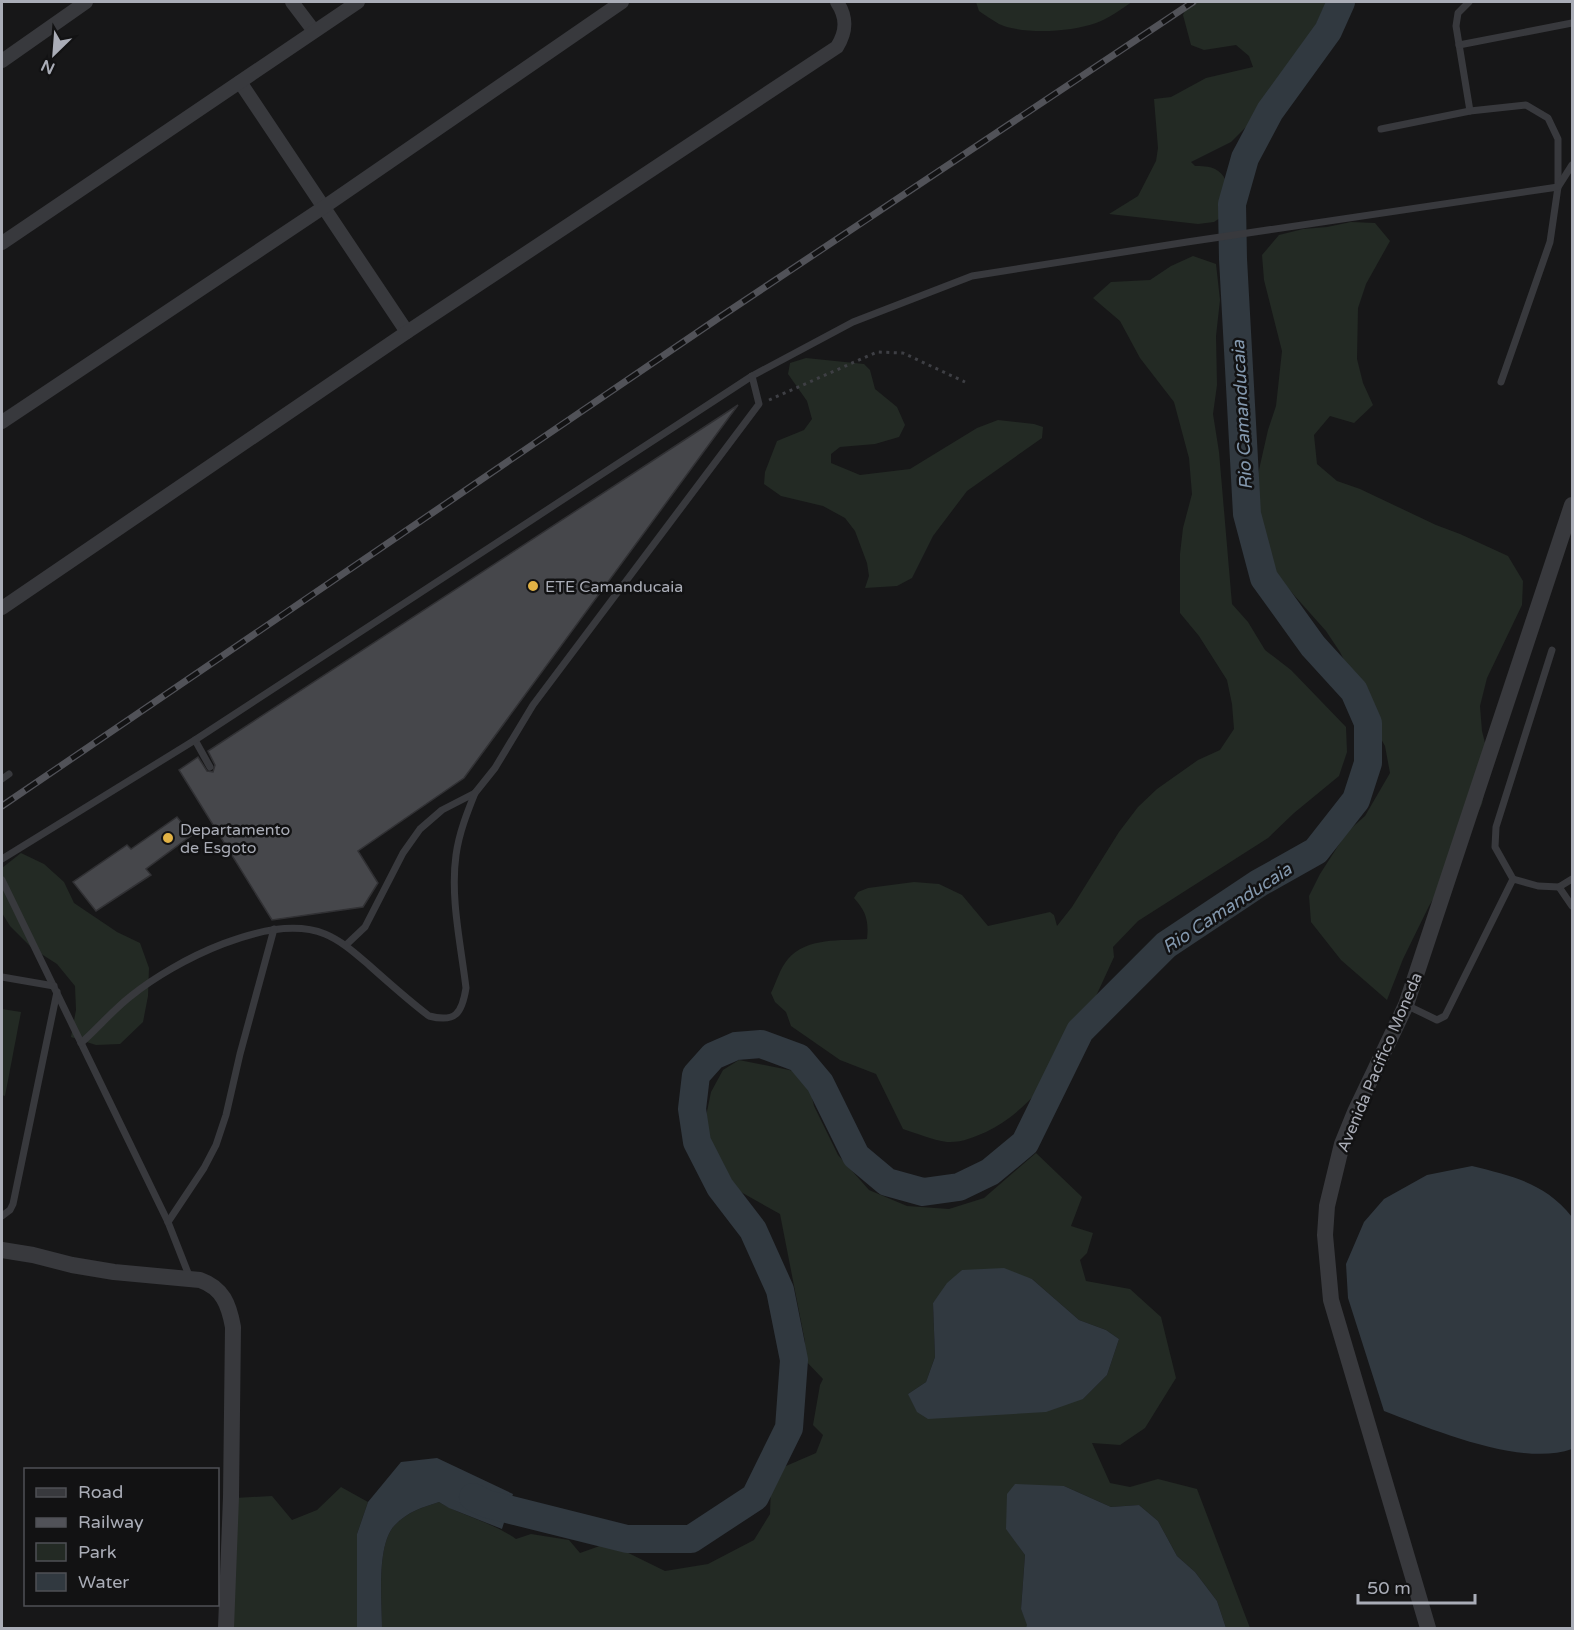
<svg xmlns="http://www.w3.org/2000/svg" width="1574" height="1630" viewBox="0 0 1574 1630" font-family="'Varela Round',sans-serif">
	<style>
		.green { fill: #232a24; fill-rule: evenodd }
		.water { fill: #313940 }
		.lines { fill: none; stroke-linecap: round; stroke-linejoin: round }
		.river { stroke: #313940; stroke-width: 28 }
		.building { fill: #46474b; stroke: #313134; stroke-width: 1.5 }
		.path { stroke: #3e3f44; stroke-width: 3; stroke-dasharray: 3 4.5; stroke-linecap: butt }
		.service { stroke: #38393d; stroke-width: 7 }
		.minor { stroke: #38393d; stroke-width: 14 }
		.tertiary { stroke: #38393d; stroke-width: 16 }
		.rail-casing { stroke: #515258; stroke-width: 7 }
		.rail { stroke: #121213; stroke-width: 4.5; stroke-dasharray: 14; stroke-linecap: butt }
		.poi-dot { fill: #e2b245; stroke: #121213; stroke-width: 2 }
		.labels { text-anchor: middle; stroke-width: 5; stroke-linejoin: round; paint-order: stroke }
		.poi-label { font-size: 16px; fill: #aaadb7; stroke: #121213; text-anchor: start }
		.street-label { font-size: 16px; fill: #aaadb7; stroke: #121213 }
		.water-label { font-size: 18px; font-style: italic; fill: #8499af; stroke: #121213 }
	</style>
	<rect width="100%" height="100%" fill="#171718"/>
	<g class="green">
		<path d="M976,2H1132C1121,9 1108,19 1096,23C1071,32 1023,35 999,24C992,20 985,15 979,11Z"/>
		<path d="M1189,2H1329L1323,9L1306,46L1269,104L1231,142L1191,162L1195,166C1201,166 1209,166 1215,169C1231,177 1230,199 1226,214L1214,222L1198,224L1109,214L1138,196L1156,161L1158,148L1154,99L1171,97L1206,78L1253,67L1249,56L1236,45L1204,50L1191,45L1183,15Z"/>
		<polygon points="1351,222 1375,223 1390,241 1366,284 1358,308 1357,359 1363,383 1373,405 1354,423 1330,416 1314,435 1317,464 1337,481 1360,489 1436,525 1460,534 1508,556 1523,581 1522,605 1487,678 1480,706 1482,731 1488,755 1487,778 1482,804 1447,876 1429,906 1403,959 1387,1000 1341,960 1311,922 1309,896 1320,874 1347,832 1365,816 1390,773 1385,746 1372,723 1363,698 1340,652 1326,631 1277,576 1267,554 1255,507 1256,483 1268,430 1276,406 1282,351 1264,280 1262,255 1279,235 1303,229 1327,227"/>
		<path d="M1193,256L1216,264L1220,300L1216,336L1217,385L1213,414L1219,452L1232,604L1248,622L1265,650L1291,670L1346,727L1347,752L1339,776L1294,813L1268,838L1138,921L1113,947L1114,957C1085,1020 1052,1100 986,1132C974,1137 961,1143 947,1142C932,1140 916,1133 903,1129L876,1074L840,1060L791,1026L786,1012L775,1002L771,993C776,983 780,968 788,959C806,937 842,941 867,939C869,921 866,911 854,898L858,892L868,888L914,882L939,884L962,895L988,926L1050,912L1054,915L1057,926L1072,907L1119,832L1138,807L1157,789L1198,760L1220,750L1234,729L1232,704L1227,680L1199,636L1180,613V554L1183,528L1192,494L1189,458L1174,402L1140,358L1120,321L1093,298L1111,282L1150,280L1171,266Z"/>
		<polygon points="806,358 864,364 870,370 875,389 897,407 905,425 899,437 875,444 840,447 831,454 831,463 860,475 910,469 977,428 998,420 1034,424 1043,427 1042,438 967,491 933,536 912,578 897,586 865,588 869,576 867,563 855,531 845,518 823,506 781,496 764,484 765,472 777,441 804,430 812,419 807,401 788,374 790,363"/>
		<polygon points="21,853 44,864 64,882 74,903 117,932 140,943 149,968 148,996 143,1022 120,1044 96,1045 71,1037 76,1010 75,986 57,964 32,948 10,926 2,913 2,868"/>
		<polygon points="2,1009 21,1012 5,1096 2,1095"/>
		<path d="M739,1060L794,1071L809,1084L814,1106L838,1155L869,1190L907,1206L949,1209L984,1198L1036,1153L1082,1197L1071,1226L1093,1233L1087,1253L1080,1260L1086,1281L1130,1289L1161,1317L1176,1378L1145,1428L1120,1445L1092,1443L1110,1483L1130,1487L1158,1479L1197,1489L1250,1628H1226L1217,1601L1195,1572L1177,1556L1158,1521L1139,1505L1111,1507L1064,1486L1006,1528L1025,1555L1021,1609L1028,1625L1026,1628H382C382,1602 376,1544 395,1525C407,1512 423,1507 439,1502C464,1517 492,1522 516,1539L531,1534L569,1540L580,1553L608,1543L665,1571L708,1564L754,1540L770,1514L771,1484L779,1469L816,1453L823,1435L813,1425L820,1385L823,1379L803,1358L805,1342L780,1214L723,1182L713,1159L704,1126L711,1092L723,1070ZM962,1270H980L1032,1279L1079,1320L1106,1330L1119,1339L1107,1375L1083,1399L908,1394L926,1382L935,1357L933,1303Z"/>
		<polygon points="341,1487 368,1502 357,1534 357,1628 231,1628 235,1498 272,1496 292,1520 317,1510"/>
	</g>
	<g class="water">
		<path d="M1472,1166C1512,1176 1545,1183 1572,1217V1449C1521,1467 1434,1430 1384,1411L1348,1298L1346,1264L1364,1222L1384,1199L1427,1175Z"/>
		<polygon points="1004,1268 1032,1279 1079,1320 1106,1330 1119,1339 1107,1375 1083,1399 1046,1412 928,1419 917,1412 908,1394 926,1382 935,1357 933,1303 947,1283 962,1270"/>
		<path d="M437,1458L513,1494L502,1529L449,1508L439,1502C423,1507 407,1512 395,1525C376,1544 382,1602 382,1628H357V1534L368,1502L401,1462Z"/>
		<polygon points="1015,1484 1064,1486 1111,1507 1139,1505 1158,1521 1177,1556 1195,1572 1217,1601 1226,1628 1026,1628 1027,1625 1021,1609 1025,1555 1006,1529 1007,1494"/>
	</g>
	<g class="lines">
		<polyline class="river" points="473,1497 487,1504 627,1539 691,1539 755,1497 789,1428 794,1360 780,1290 753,1230 720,1187 697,1142 692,1109 696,1075 713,1056 736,1046 761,1044 799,1058 820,1083 856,1156 887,1182 923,1192 959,1187 990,1172 1025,1143 1080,1031 1166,945 1259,883 1316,851 1356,800 1368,763 1368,723 1354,691 1313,646 1264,578 1247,514 1233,259 1232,204 1245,158 1270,111 1328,31 1341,2"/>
	</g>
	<g class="building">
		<polygon points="738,405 464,778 358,851 378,883 363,907 272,920 179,770 198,757 207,771 213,772 215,765 208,751"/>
		<polygon points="177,817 192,835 146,869 151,875 96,911 73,882 127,845 131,849"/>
	</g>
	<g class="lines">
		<polyline class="path" points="769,400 877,352 903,353 965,382"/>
		<g class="service">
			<polyline points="1469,2 1458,13 1456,26 1470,111"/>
			<polyline points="1459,45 1572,23"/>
			<polyline points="1381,129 1470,111 1526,105 1548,118 1558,139 1558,187 1550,242 1501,382"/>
			<polyline points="210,767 195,740 752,376 853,322 972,276 1187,242 1558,187 1572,165"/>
			<polyline points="2,779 9,774"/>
			<polyline points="2,859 195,740"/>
			<polyline points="1513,879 1495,847 1496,827 1552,650"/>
			<polyline points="2,880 168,1222 190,1278"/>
			<polyline points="1559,887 1572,906"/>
			<polyline points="346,945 365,927 403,853 420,829 442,810 475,793 495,768 533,705 759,404 752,376"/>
			<polyline points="2,977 54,986"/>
			<polyline points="1406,1005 1437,1020 1445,1016 1513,879 1538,886 1559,887 1572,879"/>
			<path d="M81,1043C98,1028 113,1010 131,996C174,961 270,912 325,934C342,941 356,954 370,966C389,983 408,1000 429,1016C456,1023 462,1013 466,988C461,945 450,898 456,855C459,833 467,813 475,793"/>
			<polyline points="2,1216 10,1210 13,1204 57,992"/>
			<polyline points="168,1222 204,1168 216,1145 226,1115 240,1054 274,929"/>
		</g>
		<g class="minor">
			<polyline points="292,2 314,31"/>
			<polyline points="2,61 86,2"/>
			<polyline points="240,82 407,332"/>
			<polyline points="2,243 358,2"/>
			<polyline points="2,422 324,207 622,2"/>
			<path d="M2,608L407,332L837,47C847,31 847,17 837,2"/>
		</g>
		<g class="tertiary">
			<path d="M2,1250L33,1255L72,1265L114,1272L200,1280C223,1288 229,1305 233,1327L231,1497L226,1628"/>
			<polyline points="1428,1628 1331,1300 1325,1235 1327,1206 1342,1144 1355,1112 1406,1005 1572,505"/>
		</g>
		<g class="rail-casing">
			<polyline id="rail" points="2,806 720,317 1193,2"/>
		</g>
		<use href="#rail" class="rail"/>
	</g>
	<g class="poi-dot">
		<circle cx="533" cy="586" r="6"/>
		<circle cx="168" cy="838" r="6"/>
	</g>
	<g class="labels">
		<g class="poi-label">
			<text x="545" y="592">ETE Camanducaia</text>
			<text x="180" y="835">Departamento<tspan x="180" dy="18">de Esgoto</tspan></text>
		</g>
		<g class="street-label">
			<text transform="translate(1379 1062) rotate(-67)" y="6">Avenida Pacifico Moneda</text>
		</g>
		<g class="water-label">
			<text transform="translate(1242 415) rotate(-93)" y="6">Rio Camanducaia</text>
			<text transform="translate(1227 908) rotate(-33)" y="6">Rio Camanducaia</text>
		</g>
	</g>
	<rect width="1574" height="1630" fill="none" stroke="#aaadb7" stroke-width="6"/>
	<rect x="24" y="1468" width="195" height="138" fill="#121213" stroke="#4f5055" stroke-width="1.5"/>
	<rect x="36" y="1488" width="30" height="9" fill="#38393d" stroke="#4f5055" stroke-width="1.5"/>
	<text x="78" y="1498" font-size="18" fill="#aaadb7">Road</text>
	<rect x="36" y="1518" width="30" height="9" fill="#515258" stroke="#4f5055" stroke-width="1.5"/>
	<text x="78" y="1528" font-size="18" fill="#aaadb7">Railway</text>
	<rect x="36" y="1543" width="30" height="18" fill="#232a24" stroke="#4f5055" stroke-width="1.5"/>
	<text x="78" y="1558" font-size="18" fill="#aaadb7">Park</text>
	<rect x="36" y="1573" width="30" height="18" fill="#313940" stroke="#4f5055" stroke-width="1.5"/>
	<text x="78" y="1588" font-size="18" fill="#aaadb7">Water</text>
	<g transform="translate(54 54) rotate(205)" stroke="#121213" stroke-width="4.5" paint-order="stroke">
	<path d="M0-4.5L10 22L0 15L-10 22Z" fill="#aaadb7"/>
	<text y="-9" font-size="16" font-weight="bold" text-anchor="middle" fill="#aaadb7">N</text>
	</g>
	<path d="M1358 1594v9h117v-9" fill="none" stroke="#aaadb7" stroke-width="3"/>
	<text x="1367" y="1594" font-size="18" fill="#aaadb7" stroke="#121213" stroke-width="4.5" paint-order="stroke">50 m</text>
</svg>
